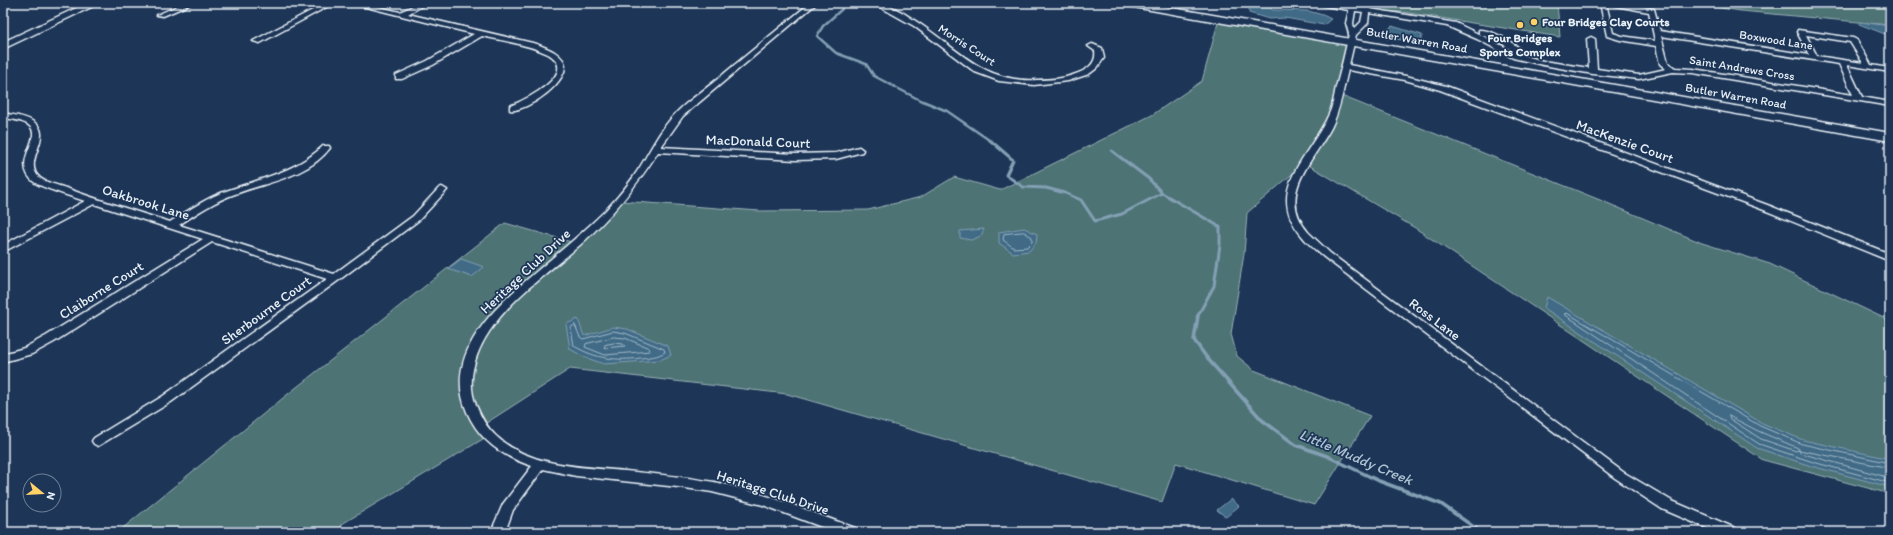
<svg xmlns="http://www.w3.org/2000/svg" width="1893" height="535" viewBox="0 0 1893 535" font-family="Itim,sans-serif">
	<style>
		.green { fill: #4d7375; stroke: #9ab2b6 }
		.water { fill: #3f6a86; stroke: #83a0b4 }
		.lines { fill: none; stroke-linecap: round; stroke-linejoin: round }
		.shore { stroke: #a4bbca; stroke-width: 1 }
		.stream-far2 { stroke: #83a0b4; stroke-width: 2.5 }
		.stream-far1 { stroke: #83a0b4; stroke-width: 3 }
		.stream { stroke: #83a0b4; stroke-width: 3.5 }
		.street-casing { stroke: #e8f1f8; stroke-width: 3 }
		.secondary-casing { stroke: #e8f1f8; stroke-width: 3 }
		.street { fill: #1d3557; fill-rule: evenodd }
		.secondary { fill: #1d3557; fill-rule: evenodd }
		.poi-dot { fill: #ffd166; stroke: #1d3557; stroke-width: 1.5 }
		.labels { text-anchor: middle; stroke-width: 3.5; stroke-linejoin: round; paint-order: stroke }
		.far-poi-label { font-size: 12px; font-weight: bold; fill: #e8f1f8; stroke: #1d3557; text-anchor: start }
		.far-street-label { font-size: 12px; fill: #e8f1f8; stroke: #1d3557 }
		.street-label { font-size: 14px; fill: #e8f1f8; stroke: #1d3557 }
		.water-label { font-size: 15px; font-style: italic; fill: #adc2d0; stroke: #1d3557 }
	</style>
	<rect width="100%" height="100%" fill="#1d3557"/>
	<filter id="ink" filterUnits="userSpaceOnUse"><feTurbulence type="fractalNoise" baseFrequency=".025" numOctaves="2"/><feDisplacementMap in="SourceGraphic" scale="8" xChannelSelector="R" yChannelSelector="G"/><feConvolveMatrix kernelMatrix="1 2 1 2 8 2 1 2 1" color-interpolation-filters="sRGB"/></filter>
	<g filter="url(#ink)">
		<g class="green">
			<polygon points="1319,3 1557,3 1560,37 1403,12 1365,11"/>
			<polygon points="1686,3 1890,3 1890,25 1741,11"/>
			<polygon points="1219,19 1351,42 1339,95 1600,200 1702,243 1770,264 1890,321 1890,494 1763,460 1415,228 1305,163 1247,213 1244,254 1231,334 1237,356 1254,370 1370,416 1314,505 1176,463 1162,502 787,394 570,369 480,427 488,436 342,524 341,532 118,532 288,394 505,223 575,243 620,201 760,211 868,210 921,197 954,177 1000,190 1152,115 1202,81"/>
		</g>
		<g class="water">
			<polygon points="1258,3 1269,6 1272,10 1308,11 1323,15 1331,19 1324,25 1285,18 1269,19 1249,13 1249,4"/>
			<polygon points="1860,22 1890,26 1890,36 1859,24"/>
			<polygon points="1392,26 1422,35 1421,42 1386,38 1381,35"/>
			<polygon points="1024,228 1037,234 1036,243 1029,251 1013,253 999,243 999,232"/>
			<polygon points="984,229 981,236 971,240 960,238 960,231"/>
			<polygon points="461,259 484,267 472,277 448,269"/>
			<polygon points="1547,297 1762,423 1803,440 1890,459 1890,487 1811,466 1757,448 1544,308"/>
			<polygon points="578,319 584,336 613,327 627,329 668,346 671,355 660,360 604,364 584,357 570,349 566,324"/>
			<polygon points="1231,499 1239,506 1226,517 1217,510"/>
		</g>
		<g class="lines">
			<g class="shore">
				<polygon points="1024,232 1032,237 1032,242 1027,247 1014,248 1003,240 1004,234"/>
				<path d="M575,325L580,337L583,339L613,331L625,333L664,349L665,352C657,357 650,357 641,358C616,361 596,359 574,346L571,328Z"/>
				<polygon points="614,337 625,338 649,348 650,351 605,355 585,347 586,344"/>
				<polygon points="614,343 623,344 625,346 604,348 605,345"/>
				<polygon points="1729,416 1758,431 1798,448 1799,450 1796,451 1761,439 1730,419"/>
				<polyline points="1890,463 1802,444 1760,426 1567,313 1564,314 1759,444 1813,462 1890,483"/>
				<polyline points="1890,468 1799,450 1800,453 1890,478"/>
			</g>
			<polyline class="stream-far2" points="842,9 823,26 817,36 836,53 866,64 874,76 918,99 947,111 992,142"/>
			<g class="stream-far1">
				<polyline points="991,141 1013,160 1006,175 1023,187 1046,188 1065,193 1081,200 1095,221 1122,214 1162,193"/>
				<polyline points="1112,151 1149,179 1162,193 1220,227 1220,245 1214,286 1197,317"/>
			</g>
			<polyline class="stream" points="1198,316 1194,340 1207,358 1262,420 1296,445 1327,456 1379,481 1441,504 1481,532"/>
			<g class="street-casing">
				<g id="street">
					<polygon points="184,3 193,3 163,16 157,15"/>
					<polygon points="326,3 334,3 260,43 253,41"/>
					<path d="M350,3H362L400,12L419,3H427L408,14L537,44C546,48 557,51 563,60C575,79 525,113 510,110V106C525,100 581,73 548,54C528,44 503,41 482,36L433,65L402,79H396V75L427,61L474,34Z"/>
					<path d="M810,3H817L683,116L661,147L795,154L836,153L859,147L863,150L862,152L836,159L795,160L658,152C635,188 612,216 580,245C549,272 512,297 489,332C475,353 466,381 476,405C481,417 486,427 496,436C529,467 583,467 626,471C655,474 685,477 714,482C763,492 808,511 855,528L857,532H835L763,505L712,492L678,487L576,476L543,469L513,510L505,532H491L503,504L532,466C503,457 479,440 467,412C441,350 501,302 543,266C564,248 586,230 606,210C618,197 630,183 640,167C651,149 661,128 677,112C690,99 706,89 720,77C750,52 780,28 810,3Z"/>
					<path d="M873,3C888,3 901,11 914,20C957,47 981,83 1037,80C1049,80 1062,79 1073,75C1085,71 1097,65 1095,51L1088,46L1092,44L1102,48L1104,58L1097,68L1089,74L1068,81L1034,85L999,81L975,72L914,26Z"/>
					<path d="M1316,3H1332L1350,6L1352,3H1358L1357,7L1363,8L1365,3H1371L1370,9L1456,23L1519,54L1543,61L1589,68L1587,39L1591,37L1595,39L1597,69L1639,75L1666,69L1660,64L1656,46L1620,40L1607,36L1600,3H1606L1613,33L1622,36L1655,41L1649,12L1610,5L1607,3H1622L1654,9L1660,31L1809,55L1797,32L1798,30L1853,38L1857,40L1871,65L1890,68V72L1847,65L1862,97L1890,102V106L1693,73L1673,72L1639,79L1593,74L1543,65L1513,58L1477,39L1447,26L1369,13L1368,23L1356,35L1349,65L1406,76L1446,86L1770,206L1890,254V261L1764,210L1440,90L1405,80L1348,70C1343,90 1340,110 1331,128C1313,162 1276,194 1308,232C1315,239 1323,246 1330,253L1623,472L1672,501L1735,528L1737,532H1716L1662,509L1615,478L1324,257C1316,250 1308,244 1302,236C1263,190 1310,157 1329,114C1333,106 1334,96 1336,87C1341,70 1345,52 1349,34L1346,23L1349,10L1319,5ZM1355,11L1363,12L1361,22L1354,29L1353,23ZM1806,35L1850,42L1863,63L1817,56ZM1661,36L1839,64L1853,95L1693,69L1675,68L1668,63Z"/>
					<path d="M1479,30C1491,29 1513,42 1521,50L1517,52H1514L1500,42L1479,34Z"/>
					<path d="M3,113C12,115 25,116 32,121C57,135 20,161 40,178C46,183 58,185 66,188C100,201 135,211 170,222C189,210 208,197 229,190C263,178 297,171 323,146H329L330,148C308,177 267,182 235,194C215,201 197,213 179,225L334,274L413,216L439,188L442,187L447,190L419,220L339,280L171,402L98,446L94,444L92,441L94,438L163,396L327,279L212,242L54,342L32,354L3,362V354L24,348L46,336L203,239L94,204L3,252V245L85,201C76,198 40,187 34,182C9,161 47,136 27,124C20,120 10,119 3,118Z"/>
				</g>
			</g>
			<g class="secondary-casing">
				<g id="secondary">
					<polygon points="87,3 100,3 3,49 3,42"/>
					<polygon points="1123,3 1144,3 1890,133 1890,141 1128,6"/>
				</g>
			</g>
			<use href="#street" class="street"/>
			<use href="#secondary" class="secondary"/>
		</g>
	</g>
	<g class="poi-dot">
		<circle cx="1534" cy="22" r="4"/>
		<circle cx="1520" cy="25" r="4"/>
	</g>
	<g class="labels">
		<g class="far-poi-label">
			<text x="1542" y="26">Four Bridges Clay Courts</text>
			<text x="1520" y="42" text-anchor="middle">Four Bridges<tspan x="1520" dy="14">Sports Complex</tspan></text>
		</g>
		<g class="far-street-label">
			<text transform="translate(1417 40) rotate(10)" y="4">Butler Warren Road</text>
			<text transform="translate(1776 40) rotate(9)" y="4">Boxwood Lane</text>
			<text transform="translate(967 45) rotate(33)" y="4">Morris Court</text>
			<text transform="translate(1742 68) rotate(9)" y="4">Saint Andrews Cross</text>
			<text transform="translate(1736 96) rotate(10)" y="4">Butler Warren Road</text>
		</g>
		<g class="street-label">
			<text transform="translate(758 141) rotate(2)" y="5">MacDonald Court</text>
			<text transform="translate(1625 141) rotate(20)" y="5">MacKenzie Court</text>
			<text transform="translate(146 202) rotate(17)" y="5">Oakbrook Lane</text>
			<text transform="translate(525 271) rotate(-43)" y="5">Heritage Club Drive</text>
			<text transform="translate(101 290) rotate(-32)" y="5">Claiborne Court</text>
			<text transform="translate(266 310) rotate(-36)" y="5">Sherbourne Court</text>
			<text transform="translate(1435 319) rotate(37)" y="5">Ross Lane</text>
			<text transform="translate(773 492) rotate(18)" y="5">Heritage Club Drive</text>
		</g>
		<g class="water-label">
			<text transform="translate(1356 457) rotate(23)" y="5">Little Muddy Creek</text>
		</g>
	</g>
	<rect width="1893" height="535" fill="none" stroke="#1d3557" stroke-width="16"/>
	<rect x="8" y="8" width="1877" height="519" fill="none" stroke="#e8f1f8" stroke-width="1.5" filter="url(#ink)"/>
	<g transform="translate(42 493) rotate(108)"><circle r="19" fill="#1d3557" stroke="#6e8097"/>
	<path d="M0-3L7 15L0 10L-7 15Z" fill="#ffd166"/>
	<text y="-6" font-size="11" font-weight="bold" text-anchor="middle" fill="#e8f1f8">N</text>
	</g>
</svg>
